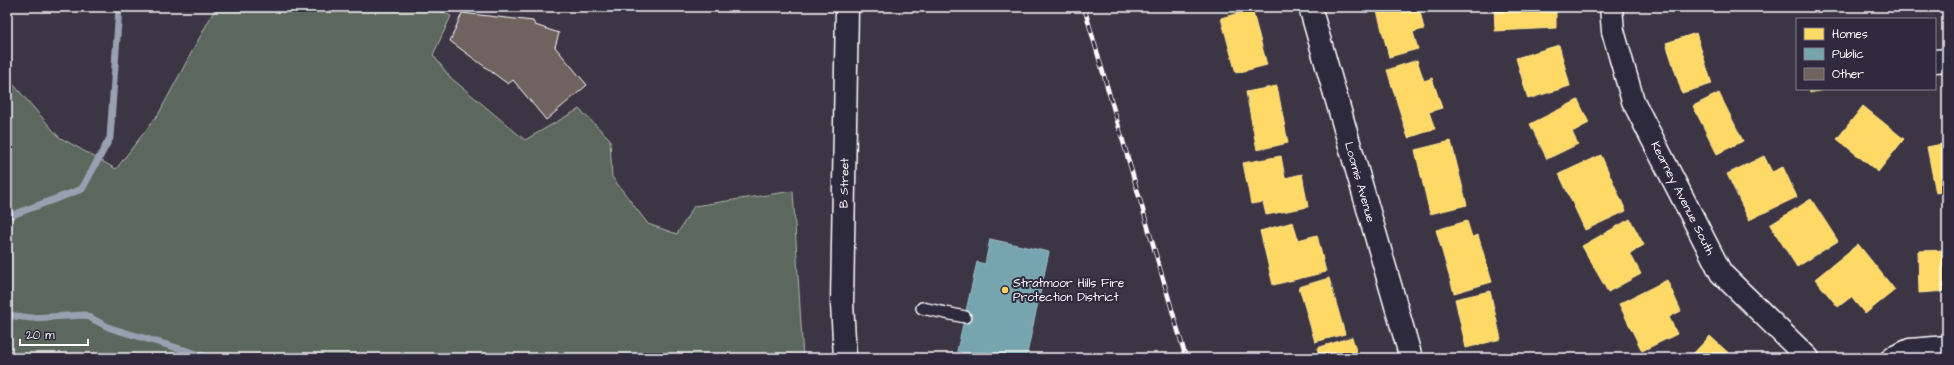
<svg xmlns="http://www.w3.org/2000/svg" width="1954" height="365" viewBox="0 0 1954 365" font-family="'Architects Daughter',sans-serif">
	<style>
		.green { fill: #5c685d; stroke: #aeb4ae }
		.homes { fill: #ffd966; stroke: #ffe494 }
		.public { fill: #76a5af; stroke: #9fc0c7 }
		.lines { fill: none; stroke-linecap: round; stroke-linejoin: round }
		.stream { stroke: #98a1b1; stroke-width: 7 }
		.building { fill: #70635e; stroke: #fff }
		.service-casing { stroke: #fff; stroke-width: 14 }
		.minor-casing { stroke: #fff; stroke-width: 25 }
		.secondary-casing { stroke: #fff; stroke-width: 25 }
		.service { stroke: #2f2a3d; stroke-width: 11 }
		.minor { stroke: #2f2a3d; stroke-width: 22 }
		.secondary { stroke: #2f2a3d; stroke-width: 22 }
		.rail-casing { stroke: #fff; stroke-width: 4.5 }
		.rail { stroke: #2f2a3d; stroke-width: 3; stroke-dasharray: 9; stroke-linecap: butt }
		.poi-dot { fill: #ffd166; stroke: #2f2a3d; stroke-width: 1.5 }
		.labels { text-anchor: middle; stroke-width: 4; stroke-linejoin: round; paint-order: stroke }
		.street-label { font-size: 12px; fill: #fff; stroke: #2f2a3d }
		.poi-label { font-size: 12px; fill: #fff; stroke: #2f2a3d; text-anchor: start }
	</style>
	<rect width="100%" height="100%" fill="#3c3544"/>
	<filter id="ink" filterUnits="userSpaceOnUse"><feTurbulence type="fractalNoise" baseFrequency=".025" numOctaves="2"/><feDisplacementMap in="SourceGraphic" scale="8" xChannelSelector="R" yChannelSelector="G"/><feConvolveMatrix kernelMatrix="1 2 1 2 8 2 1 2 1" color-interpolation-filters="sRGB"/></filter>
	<g filter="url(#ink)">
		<polygon class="green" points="216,7 432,7 451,16 433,55 450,77 525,140 579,109 610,139 612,177 648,224 677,234 694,206 793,191 803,358 7,358 7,77 59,137 116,169 159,113"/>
		<g class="homes">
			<polygon points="1376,7 1405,7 1406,11 1419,7 1424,29 1413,32 1418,49 1389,57"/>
			<polygon points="1494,7 1556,7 1556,28 1495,31"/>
			<polygon points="1252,9 1267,65 1236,73 1221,18"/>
			<polygon points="1696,33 1712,84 1682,93 1666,43"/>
			<polygon points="1559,45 1570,86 1528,99 1516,58"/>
			<polygon points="1417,60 1424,81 1432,78 1442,108 1429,112 1435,129 1408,138 1387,70"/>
			<polygon points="1277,86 1288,143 1257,150 1246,92"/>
			<polygon points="1809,89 1827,89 1810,93"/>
			<polygon points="1719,93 1743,141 1717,154 1693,106"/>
			<polygon points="1578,100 1589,123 1572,132 1578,144 1547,159 1530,124"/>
			<polygon points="1863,106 1904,139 1878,172 1837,139"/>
			<polygon points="1451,141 1467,205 1430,214 1415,150"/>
			<polygon points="1947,143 1947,191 1936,193 1927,147"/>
			<polygon points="1601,155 1626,211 1585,230 1559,174"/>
			<polygon points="1281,156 1285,178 1302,174 1308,207 1266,215 1263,202 1251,204 1243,163"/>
			<polygon points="1764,156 1772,172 1783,167 1797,197 1749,220 1727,174"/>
			<polygon points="1811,199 1838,241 1797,267 1770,225"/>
			<polygon points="1630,219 1644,245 1630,253 1641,274 1608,292 1582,246"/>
			<polygon points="1467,221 1472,237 1478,235 1492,282 1454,293 1436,230"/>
			<polygon points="1293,222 1298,240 1317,235 1326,272 1273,285 1260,231"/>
			<polygon points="1858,244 1895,290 1865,314 1851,297 1838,307 1815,279"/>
			<polygon points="1947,250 1947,291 1919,293 1918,251"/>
			<polygon points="1329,278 1345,334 1315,342 1299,287"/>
			<polygon points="1667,280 1681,311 1669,317 1677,334 1642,351 1619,304"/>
			<polygon points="1490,291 1501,339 1466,348 1455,299"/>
			<polygon points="1710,336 1734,358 1689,358"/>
			<polygon points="1352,337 1358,358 1320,358 1317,348"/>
		</g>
		<polygon class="public" points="990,239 1049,252 1026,358 988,358 957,351 977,262 985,264"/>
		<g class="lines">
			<g class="stream">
				<polyline points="7,217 82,189 110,138 119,7"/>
				<polyline points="7,315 31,318 85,315 110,328 211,358"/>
			</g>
		</g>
		<polygon class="building" points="462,13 533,21 535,25 559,33 555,47 587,85 546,120 513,80 508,84 450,41"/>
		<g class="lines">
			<g class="service-casing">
				<polyline id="service" points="922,308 965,317"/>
			</g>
			<g class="minor-casing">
				<g id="minor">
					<polyline points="1310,7 1411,358"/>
					<polyline points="1611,7 1613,31 1633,101 1721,273 1808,358"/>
					<polyline points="1935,61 1947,60"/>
					<polyline points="1892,358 1910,350 1947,347"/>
				</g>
			</g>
			<g class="secondary-casing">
				<polyline id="secondary" points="845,358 842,303 847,7"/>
			</g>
			<use href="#service" class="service"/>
			<use href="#minor" class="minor"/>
			<use href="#secondary" class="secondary"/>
			<g class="rail-casing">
				<polyline id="rail" points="1084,7 1186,358"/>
			</g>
			<use href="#rail" class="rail"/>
		</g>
	</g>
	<circle class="poi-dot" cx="1005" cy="290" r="4"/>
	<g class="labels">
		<g class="street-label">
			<text transform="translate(1360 182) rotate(74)" y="4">Loomis Avenue</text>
			<text transform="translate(844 183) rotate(-89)" y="4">B Street</text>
			<text transform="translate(1683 198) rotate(63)" y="4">Kearney Avenue South</text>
		</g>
		<g class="poi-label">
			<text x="1013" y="287">Stratmoor Hills Fire<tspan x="1013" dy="14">Protection District</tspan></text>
		</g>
	</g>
	<rect width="1954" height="365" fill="none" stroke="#2f2a3d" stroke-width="24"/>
	<rect x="12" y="12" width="1930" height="341" fill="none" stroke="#fff" stroke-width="1.5" filter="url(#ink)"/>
	<rect x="1796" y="18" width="140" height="72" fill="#2f2a3d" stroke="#827f8b"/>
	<rect x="1804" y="28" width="20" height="12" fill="#ffd966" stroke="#827f8b"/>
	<text x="1832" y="38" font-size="12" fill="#ffffff">Homes</text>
	<rect x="1804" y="48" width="20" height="12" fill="#76a5af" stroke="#827f8b"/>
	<text x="1832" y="58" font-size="12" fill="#ffffff">Public</text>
	<rect x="1804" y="68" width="20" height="12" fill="#70635e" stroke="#827f8b"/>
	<text x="1832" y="78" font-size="12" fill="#ffffff">Other</text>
	<path d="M20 339v6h68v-6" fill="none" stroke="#ffffff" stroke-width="2"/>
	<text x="26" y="339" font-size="12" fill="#ffffff" stroke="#2f2a3d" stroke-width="3" paint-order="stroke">20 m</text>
</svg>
